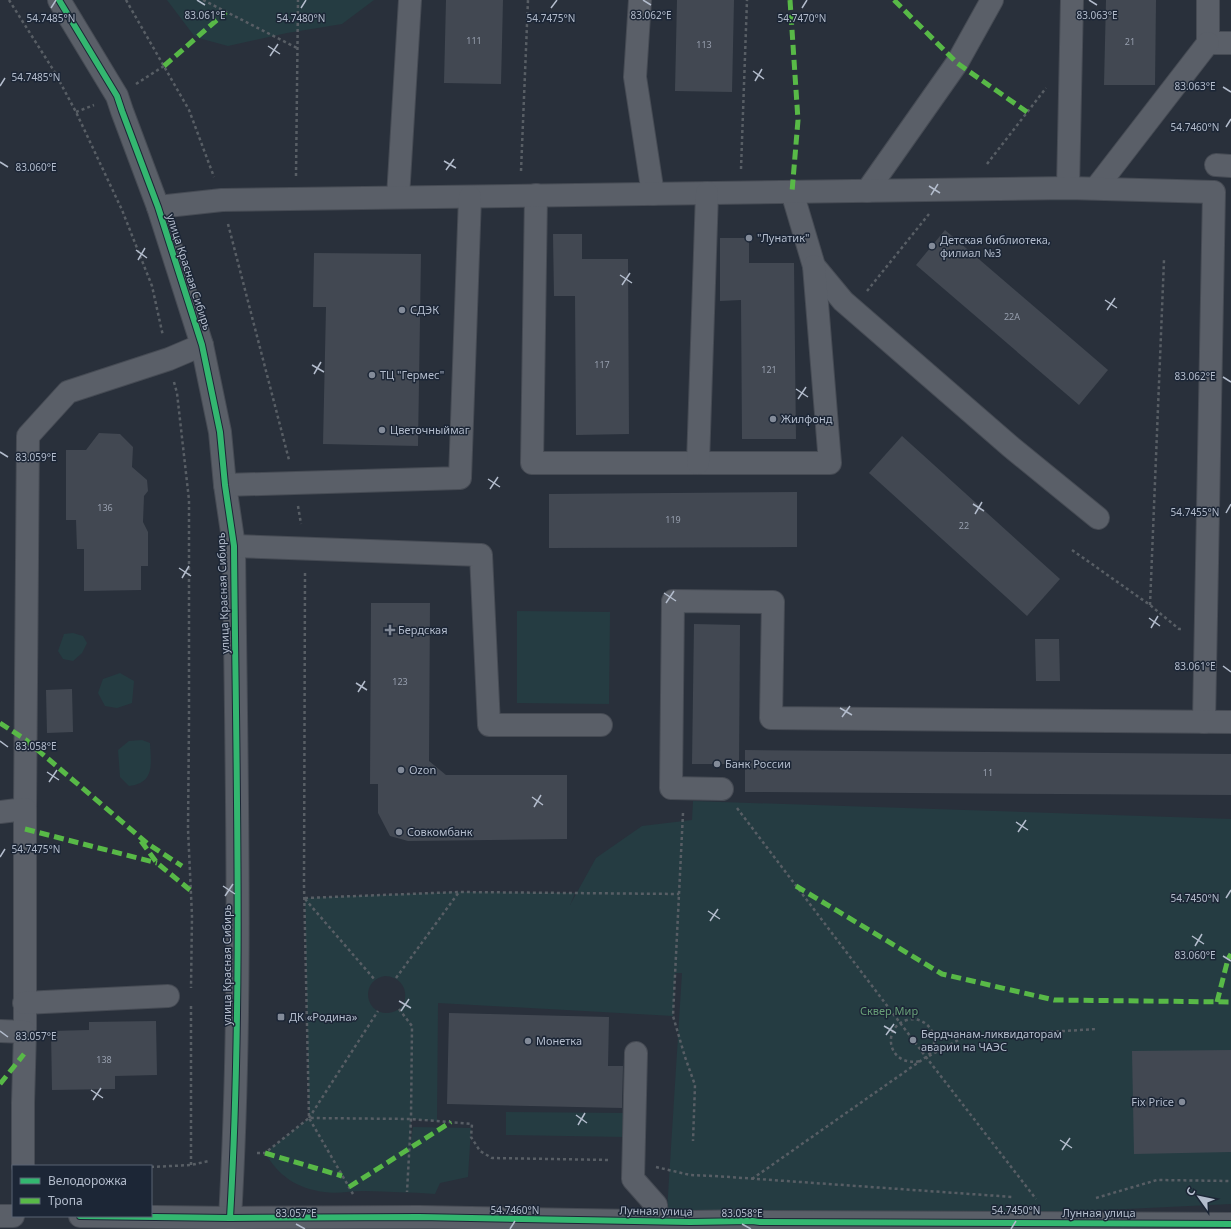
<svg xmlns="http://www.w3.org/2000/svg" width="1231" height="1229" viewBox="0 0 1231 1229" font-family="'Noto Sans',sans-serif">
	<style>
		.green { fill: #253c42; fill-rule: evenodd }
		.building { fill: #424852 }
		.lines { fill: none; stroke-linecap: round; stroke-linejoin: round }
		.minor-casing { stroke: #464b54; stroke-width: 24 }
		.path { stroke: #585e65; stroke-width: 2.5; stroke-dasharray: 3 3; stroke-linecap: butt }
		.minor { stroke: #5a5f68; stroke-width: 22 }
		.quiet { stroke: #58b947; stroke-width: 5; stroke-dasharray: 10 5; stroke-linecap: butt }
		.cycleway-casing { stroke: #1c2636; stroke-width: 8 }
		.cycleway { stroke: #33b770; stroke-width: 6 }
		.ticks { fill: none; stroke: #b3bccc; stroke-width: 1.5 }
		.poi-dot { fill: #838b99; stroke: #1c2636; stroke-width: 1.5 }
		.labels { text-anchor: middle; stroke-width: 3; stroke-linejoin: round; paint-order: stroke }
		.number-label { font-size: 9px; fill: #979fae }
		.poi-label { font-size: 11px; fill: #b3bccc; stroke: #1c2636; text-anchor: start }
		.street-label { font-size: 11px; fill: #b3bccc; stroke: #1c2636 }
		.park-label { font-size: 11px; fill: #689f77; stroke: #1c2636 }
		.ticks-label { font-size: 10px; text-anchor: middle; fill: #b3bccc; stroke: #1c2636; stroke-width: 3; stroke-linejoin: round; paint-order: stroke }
	</style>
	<rect width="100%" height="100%" fill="#29303b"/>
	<g class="green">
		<polygon points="167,0 374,0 342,24 287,33 228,46 195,37"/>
		<polygon points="517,611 610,612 609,704 517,703"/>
		<polygon points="73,633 83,636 87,643 82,653 73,661 63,659 58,651 64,634"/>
		<polygon points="120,673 134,681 132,703 117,708 105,706 98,693 103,679"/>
		<path d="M142,740L150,743C151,764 155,783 129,786L120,777L118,750L129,741Z"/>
		<path d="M693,801L1231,819V1204L1003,1215L667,1211L682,973H675L673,1016L438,1003L437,1121L411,1119L410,1145L413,1127L471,1128L468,1177L440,1183L435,1194C411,1192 388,1192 364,1191C351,1191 337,1194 324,1192C296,1188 279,1176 265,1153L309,1118L305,898L459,892L575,893L570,905L596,858L642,826L692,820ZM385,976C411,977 412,1011 388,1013C364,1014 360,980 385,976Z"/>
		<polygon points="506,1112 624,1113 624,1137 506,1135"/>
	</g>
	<g class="building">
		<polygon points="446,0 503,0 501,84 444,83"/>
		<polygon points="677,0 734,0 732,92 675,91"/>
		<polygon points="1106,0 1156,0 1155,85 1104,85"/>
		<polygon points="945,230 1108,370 1079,405 916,265"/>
		<polygon points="553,234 582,234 582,259 628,259 629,434 576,435 575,296 554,296"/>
		<polygon points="720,238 749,238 749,263 794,263 796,439 742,439 741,300 720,301"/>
		<polygon points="314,253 421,254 418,446 323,444 326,307 313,307"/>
		<polygon points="99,433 120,434 133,447 132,467 147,480 148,491 144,496 143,522 148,532 148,566 141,566 141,590 84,591 84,549 77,549 76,520 66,520 66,450 86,450"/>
		<polygon points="902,436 1060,579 1027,616 869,473"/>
		<polygon points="797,492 797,547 549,548 549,494"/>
		<polygon points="371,603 430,603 429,761 446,775 567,775 567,839 408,841 390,836 378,813 378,784 370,784"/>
		<polygon points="694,624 740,625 739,764 692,764"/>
		<polygon points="1035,639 1059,639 1060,681 1036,681"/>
		<polygon points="72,689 73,732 47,733 46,690"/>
		<polygon points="745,750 1231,754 1231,795 745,792"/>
		<polygon points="449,1013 609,1017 608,1066 623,1066 622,1108 447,1104"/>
		<polygon points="156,1021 157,1075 115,1076 115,1089 52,1090 51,1031 89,1030 89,1022"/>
		<polygon points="1231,1050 1231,1152 1134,1154 1132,1051"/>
	</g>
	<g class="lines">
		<g class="minor-casing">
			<g id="minor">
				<path d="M59,0L117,96L122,111L158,207L202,345L220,432L225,485L234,546C236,770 243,994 230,1218"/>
				<polyline points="640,0 635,77 653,194"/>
				<polyline points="1208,0 1208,43 1231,43"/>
				<polyline points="1216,165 1231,166"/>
				<polyline points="1068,188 1072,0"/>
				<polyline points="1096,188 1208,43"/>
				<polyline points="867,191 957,63 992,0"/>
				<polyline points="792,192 814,266 843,301 1011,447 1098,518"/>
				<polyline points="536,195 532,463 830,463 814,266"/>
				<polyline points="398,197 410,0"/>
				<polyline points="158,207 222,200 1068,188 1214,192 1204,722"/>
				<polyline points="698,463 707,193"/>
				<polyline points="225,485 460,478 470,197"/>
				<polyline points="234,546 481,555 489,725 601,725"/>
				<polyline points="722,789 671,788 673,601 773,602 771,718 1231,722"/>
				<polyline points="25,809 28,436 68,392 169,359 202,345"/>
				<polyline points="0,812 25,809 25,1032"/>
				<polyline points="24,1003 168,996"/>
				<polyline points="0,1031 25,1032 23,1103 23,1166"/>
				<polyline points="636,1053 633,1179 656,1205 657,1220"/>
				<polyline points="0,1216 13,1216"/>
				<polyline points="80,1216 230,1218 419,1217 690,1222 752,1221 760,1222 1231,1224"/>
			</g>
		</g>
		<g class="path">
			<polyline points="9,0 54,71 76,112 122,210 152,286 163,336"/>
			<polyline points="126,0 189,110 214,177"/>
			<polyline points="203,0 297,48"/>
			<polyline points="136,84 164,66"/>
			<polyline points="76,112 94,105"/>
			<polyline points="987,164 1046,88"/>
			<polyline points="741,169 747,0"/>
			<polyline points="521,171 528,0"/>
			<polyline points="296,176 298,0"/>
			<polyline points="228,224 289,460"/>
			<polyline points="867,291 929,214"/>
			<polyline points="174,382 177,393 189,500 189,722 188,829 192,916 191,988"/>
			<polyline points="298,506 301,524"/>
			<polyline points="1072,550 1150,605 1179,629 1183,629"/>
			<polyline points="305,573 304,885 309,1118 353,1194"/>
			<polyline points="1150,605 1164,260"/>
			<polyline points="737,808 926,1057 1036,1199"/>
			<polyline points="683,813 673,1016 685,1057 695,1085 693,1141"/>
			<polyline points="305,898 459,892 679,894"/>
			<polyline points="305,899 375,980"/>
			<polyline points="396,978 459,892"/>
			<polyline points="399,1009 412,1026 411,1119 407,1192"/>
			<polyline points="929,1056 964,1037 1097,1029"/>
			<polyline points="309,1118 378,1011"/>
			<polyline points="257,1153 265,1153 309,1118 411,1119 472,1124 471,1137 480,1151 492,1158 610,1160"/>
			<polyline points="191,1165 191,1005"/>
			<polyline points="151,1167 191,1165 209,1161"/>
			<polyline points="656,1167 690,1175 715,1176 1013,1197"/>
			<path d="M752,1179L926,1057C928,1055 931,1053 932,1050C940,1034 925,1015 907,1020C881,1027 887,1068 921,1061"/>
			<polyline points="1096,1198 1157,1180 1231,1181"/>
		</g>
		<use href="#minor" class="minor"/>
		<g class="quiet">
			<polyline points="790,0 798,120 792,192"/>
			<polyline points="894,0 957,63 1027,112"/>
			<polyline points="164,66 226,12"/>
			<polyline points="0,723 26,740 148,844 182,866"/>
			<polyline points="25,829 157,863"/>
			<polyline points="141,841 157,863 190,890"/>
			<polyline points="796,886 942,974 1054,1000 1231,1002"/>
			<polyline points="1217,1002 1228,959 1231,954"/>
			<polyline points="0,1084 24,1054"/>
			<polyline points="265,1153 342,1176"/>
			<polyline points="349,1187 451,1122"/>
		</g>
		<g class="cycleway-casing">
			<g id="cycleway">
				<path d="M59,0L117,96L122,111L158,207L202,345L220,432L225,485L234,546C236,770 243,994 230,1218"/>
				<polyline points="80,1216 230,1218 419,1217 690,1222 752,1221 760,1222 1231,1224"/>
			</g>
		</g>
		<use href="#cycleway" class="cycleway"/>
	</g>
	<path class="ticks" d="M197,0L205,5M643,0L651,5M1089,0L1097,5M51,8L56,0M301,8L306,0M551,8L557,0M802,8L807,0M268,46L280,54M270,56L278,44M753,71L764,79M755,81L762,69M0,86L5,78M1223,87L1231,92M1226,127L1231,119M444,161L456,168M0,162L8,167M446,170L454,159M929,186L940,193M931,195L938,184M136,250L147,258M138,260L145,248M620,275L632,283M622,285L630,273M1105,300L1117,308M1107,310L1115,298M312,365L324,372M314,374L321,362M1223,377L1231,382M796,389L808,397M798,399L806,387M0,452L8,457M488,479L500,487M490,489L498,477M973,504L984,511M1226,513L1231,504M975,514L982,502M179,568L191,576M182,578L189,566M664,593L676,601M666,603L674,591M1149,618L1160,626M1151,628L1158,616M1223,666L1231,672M356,683L367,690M358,692L365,681M840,708L852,715M842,717L850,706M0,741L8,747M47,772L59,780M49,782L57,770M532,797L543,805M534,807L541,795M1016,822L1028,830M1018,832L1026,820M0,857L5,849M223,886L235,894M225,896L233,884M1226,898L1231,890M708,911L720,919M710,921L718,909M1192,936L1204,944M1195,946L1202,934M1223,956L1231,961M399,1001L411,1008M401,1011L409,999M884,1026L896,1033M0,1031L8,1037M886,1035L894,1024M91,1090L103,1098M93,1100L101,1088M576,1115L587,1123M578,1125L585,1113M1060,1140L1072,1148M1062,1150L1070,1138M296,1224L305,1229M742,1224L751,1229M510,1229L515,1221M1011,1229L1016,1221"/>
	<g class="poi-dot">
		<circle cx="749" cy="238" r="4"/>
		<circle cx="932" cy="246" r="4"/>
		<circle cx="402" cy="310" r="4"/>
		<circle cx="372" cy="375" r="4"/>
		<circle cx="773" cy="419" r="4"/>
		<circle cx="382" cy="430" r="4"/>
		<path d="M388 624h4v4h4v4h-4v4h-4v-4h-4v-4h4z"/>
		<circle cx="717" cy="764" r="4"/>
		<circle cx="401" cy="770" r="4"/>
		<circle cx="399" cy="832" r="4"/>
		<rect x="277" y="1013" width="8" height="8" rx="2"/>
		<circle cx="913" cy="1040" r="4"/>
		<circle cx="528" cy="1041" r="4"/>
		<circle cx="1182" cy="1102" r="4"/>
	</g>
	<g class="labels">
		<g class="number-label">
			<text x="474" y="44">111</text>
			<text x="1130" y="45">21</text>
			<text x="704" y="48">113</text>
			<text x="1012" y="320">22А</text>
			<text x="602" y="368">117</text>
			<text x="769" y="373">121</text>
			<text x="105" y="511">136</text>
			<text x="673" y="523">119</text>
			<text x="964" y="529">22</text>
			<text x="400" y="685">123</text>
			<text x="988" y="776">11</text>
			<text x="104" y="1063">138</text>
		</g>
		<g class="poi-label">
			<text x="757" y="242">"Лунатик"</text>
			<text x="940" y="244">Детская библиотека,<tspan x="940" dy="13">филиал №3</tspan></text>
			<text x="410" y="314">СДЭК</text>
			<text x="380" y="379">ТЦ "Гермес"</text>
			<text x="781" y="423">Жилфонд</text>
			<text x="390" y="434">Цветочныймаг</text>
			<text x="398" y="634">Бердская</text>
			<text x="725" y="768">Банк России</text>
			<text x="409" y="774">Ozon</text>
			<text x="407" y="836">Совкомбанк</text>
			<text x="289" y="1021">ДК «Родина»</text>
			<text x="921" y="1038">Бердчанам-ликвидаторам<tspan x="921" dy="13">аварии на ЧАЭС</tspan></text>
			<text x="536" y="1045">Монетка</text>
			<text x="1174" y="1106" text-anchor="end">Fix Price</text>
		</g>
		<g class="street-label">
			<text transform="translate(189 272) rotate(72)" y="4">улица Красная Сибирь</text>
			<text transform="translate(223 593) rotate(-92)" y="4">улица Красная Сибирь</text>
			<text transform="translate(227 965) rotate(-90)" y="4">улица Красная Сибирь</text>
			<text transform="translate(656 1211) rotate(1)" y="4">Лунная улица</text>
			<text x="1099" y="1217">Лунная улица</text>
		</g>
		<g class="park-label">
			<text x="889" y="1015">Сквер Мир</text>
		</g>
	</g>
	<g class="ticks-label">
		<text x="205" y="19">83.061°E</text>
		<text x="651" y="19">83.062°E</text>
		<text x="1097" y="19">83.063°E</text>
		<text x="51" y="22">54.7485°N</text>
		<text x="301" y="22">54.7480°N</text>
		<text x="551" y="22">54.7475°N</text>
		<text x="802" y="22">54.7470°N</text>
		<text x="36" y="81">54.7485°N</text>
		<text x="1195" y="90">83.063°E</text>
		<text x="1195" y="131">54.7460°N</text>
		<text x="36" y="171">83.060°E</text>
		<text x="1195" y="380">83.062°E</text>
		<text x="36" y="461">83.059°E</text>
		<text x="1195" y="516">54.7455°N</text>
		<text x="1195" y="670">83.061°E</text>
		<text x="36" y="750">83.058°E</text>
		<text x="36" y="853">54.7475°N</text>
		<text x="1195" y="902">54.7450°N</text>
		<text x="1195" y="959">83.060°E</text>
		<text x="36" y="1040">83.057°E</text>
		<text x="515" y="1214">54.7460°N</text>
		<text x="1016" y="1214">54.7450°N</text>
		<text x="296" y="1217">83.057°E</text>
		<text x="742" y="1217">83.058°E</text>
	</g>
	<rect x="12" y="1165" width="140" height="52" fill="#1c2636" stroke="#586272"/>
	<rect x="20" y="1178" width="20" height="6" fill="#33b770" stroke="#586272"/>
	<text x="48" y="1185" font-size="12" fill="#b3bccc">Велодорожка</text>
	<rect x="20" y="1198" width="20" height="6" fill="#58b947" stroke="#586272"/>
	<text x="48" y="1205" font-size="12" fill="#b3bccc">Тропа</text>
	<g transform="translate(1199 1197) rotate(303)" stroke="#1c2636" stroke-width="3" paint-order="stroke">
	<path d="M0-3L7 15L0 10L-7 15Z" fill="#b3bccc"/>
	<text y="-6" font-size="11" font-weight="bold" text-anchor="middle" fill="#b3bccc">С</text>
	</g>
</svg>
